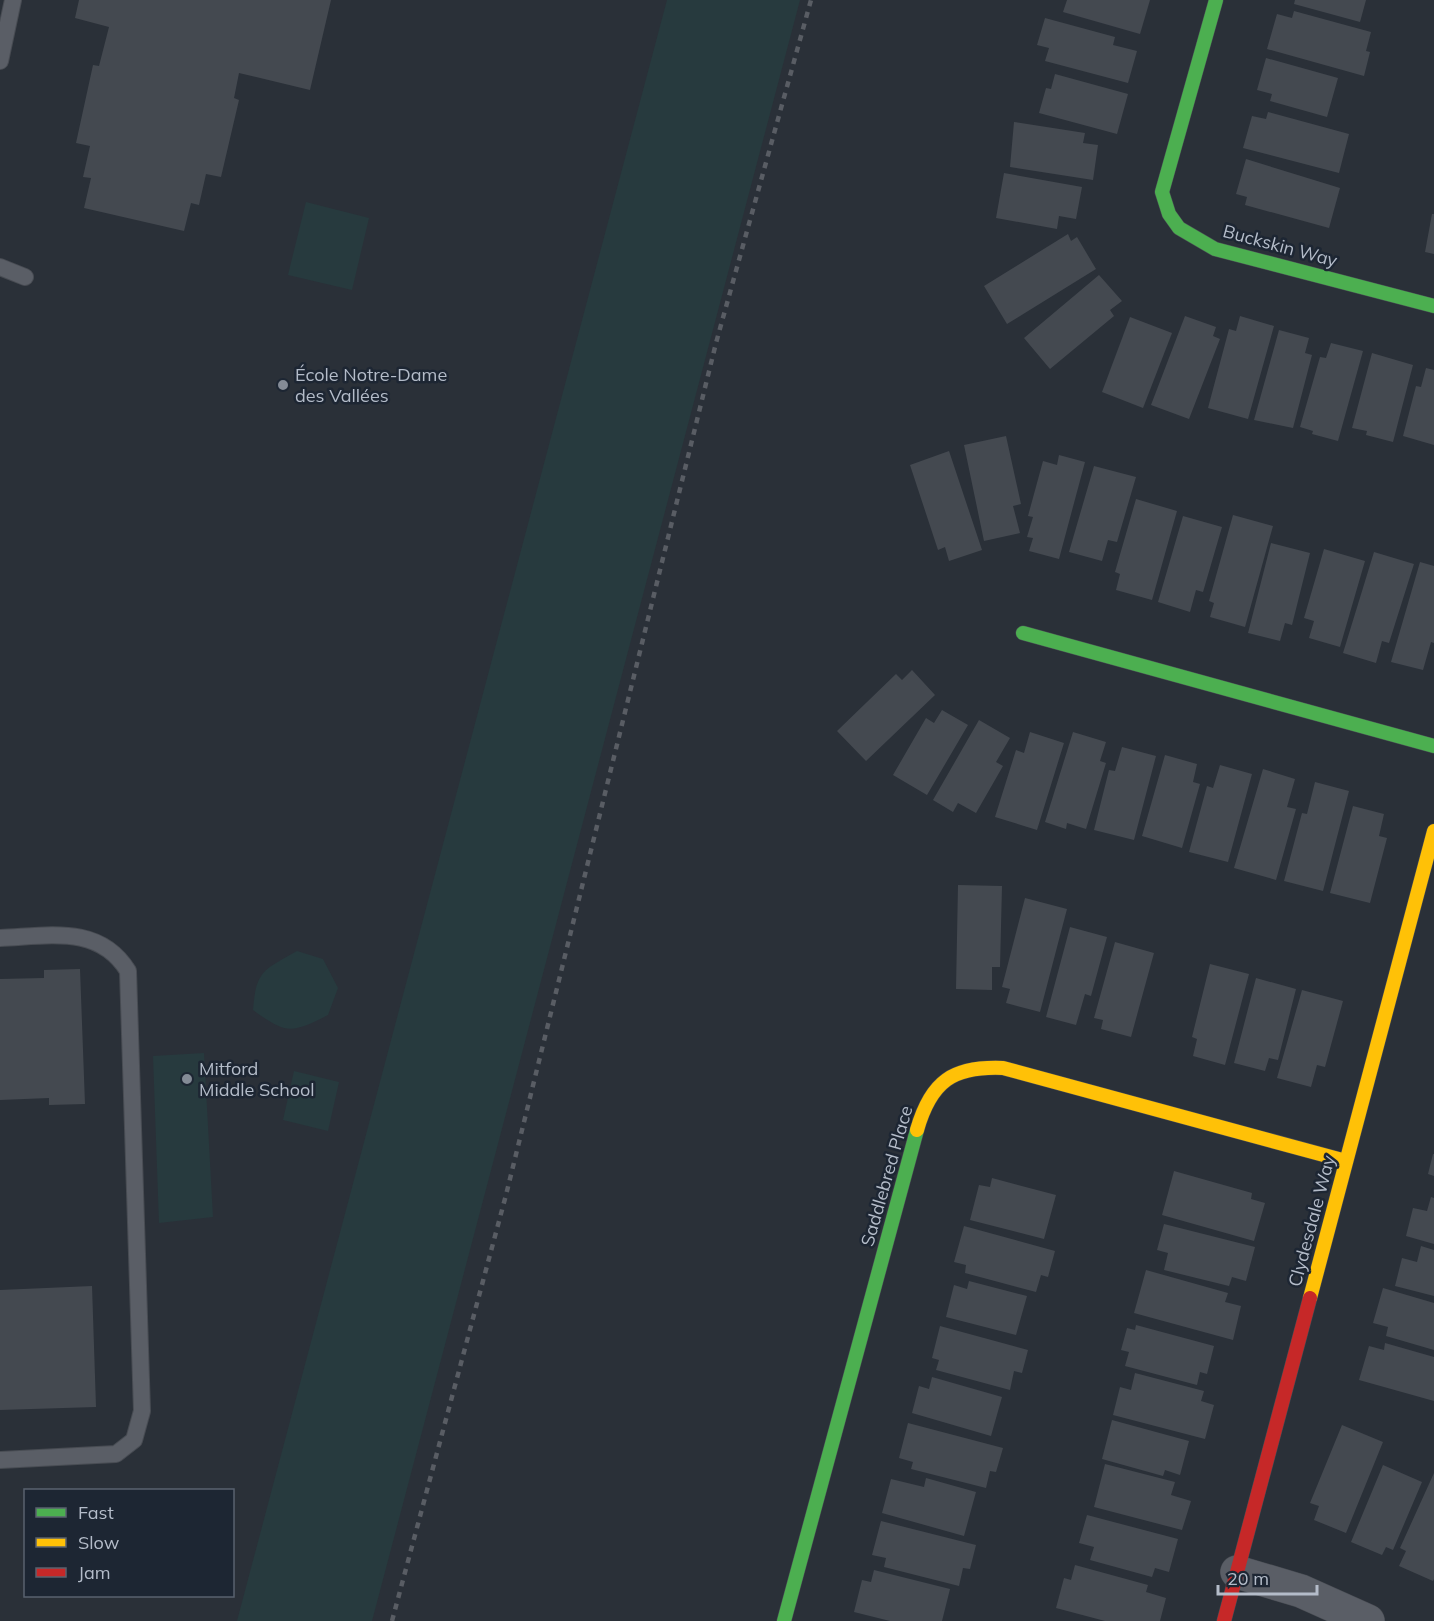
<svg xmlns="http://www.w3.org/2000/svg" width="1434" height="1621" viewBox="0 0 1434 1621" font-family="Mulish,sans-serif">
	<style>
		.green { fill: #273a3e }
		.building { fill: #444950 }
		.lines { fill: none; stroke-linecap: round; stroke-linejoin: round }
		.lane-casing { stroke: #484c53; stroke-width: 18 }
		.street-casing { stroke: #484c53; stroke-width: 34 }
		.fast-casing { stroke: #484c53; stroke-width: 15 }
		.slow-casing { stroke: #484c53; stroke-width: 15 }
		.jam-casing { stroke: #484c53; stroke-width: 15 }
		.lane { stroke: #5a5e66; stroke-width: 16 }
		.street { stroke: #5a5e66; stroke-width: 33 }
		.fast { stroke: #4caf50; stroke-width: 14 }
		.slow { stroke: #ffc107; stroke-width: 14 }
		.jam { stroke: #c62828; stroke-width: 14 }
		.rail { stroke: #595d64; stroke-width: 4.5; stroke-dasharray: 6 6; stroke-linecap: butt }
		.poi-dot { fill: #848b96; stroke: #1d2633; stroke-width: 2 }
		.labels { text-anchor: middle; stroke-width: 5; stroke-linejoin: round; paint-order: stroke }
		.street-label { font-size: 18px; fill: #b4bcc9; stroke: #1d2633 }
		.poi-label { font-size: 18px; fill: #b4bcc9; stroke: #1d2633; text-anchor: start }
	</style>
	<rect width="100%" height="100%" fill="#2a3038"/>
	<g class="green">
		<polygon points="667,0 800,0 372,1621 237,1621"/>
		<polygon points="306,202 369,218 352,290 288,275"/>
		<path d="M297,951L323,959L338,988L328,1015C291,1034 286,1034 253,1010C256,970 264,970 297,951Z"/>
		<polygon points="204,1053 213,1217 159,1223 153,1056"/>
		<polygon points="294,1071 339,1082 328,1131 283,1120"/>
	</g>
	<g class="building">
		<polygon points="79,0 331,0 310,90 239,73 234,98 239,100 221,177 206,174 199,205 191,203 184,231 84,208 91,178 83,177 90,146 76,143 93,65 99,66 109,27 75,18"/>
		<polygon points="1067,0 1150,0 1140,34 1063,12"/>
		<polygon points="1295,0 1366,0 1360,22 1294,4"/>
		<polygon points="1294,11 1371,32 1366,51 1370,52 1364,76 1267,49 1277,14 1292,18"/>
		<polygon points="1045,18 1115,37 1113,45 1137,51 1128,83 1045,61 1049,48 1037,45"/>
		<polygon points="1266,58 1338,78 1327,117 1270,101 1272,94 1257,90"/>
		<polygon points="1055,74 1128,94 1117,134 1039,113 1046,88 1051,89"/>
		<polygon points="1268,112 1349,134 1339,173 1243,148 1252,116 1266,119"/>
		<polygon points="1014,122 1085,133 1083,143 1098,145 1093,180 1010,167"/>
		<polygon points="1246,159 1340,188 1329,228 1245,205 1247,197 1236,194"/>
		<polygon points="1004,173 1082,187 1076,219 1059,216 1057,229 996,218"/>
		<polygon points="1432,214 1434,214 1434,254 1425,252"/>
		<polygon points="1068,234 1071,241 1077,237 1096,269 1007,324 984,286"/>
		<polygon points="1099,275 1122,301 1110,310 1114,316 1050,369 1024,338"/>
		<polygon points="1185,316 1216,327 1213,336 1220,339 1189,419 1151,405"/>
		<polygon points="1240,316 1274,326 1248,419 1208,408 1229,329 1236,331"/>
		<polygon points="1130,317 1172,333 1143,408 1102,392"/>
		<polygon points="1279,330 1309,338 1305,353 1312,355 1293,428 1254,420"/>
		<polygon points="1331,343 1363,351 1338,441 1312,434 1313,431 1300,427 1320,357 1326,358"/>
		<polygon points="1372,353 1413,365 1393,442 1366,435 1367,431 1352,428"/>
		<polygon points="1426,368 1434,370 1434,445 1403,436 1416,386 1421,387"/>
		<polygon points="1006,436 1021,504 1013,506 1020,533 984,541 964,445"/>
		<polygon points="949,451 982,550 949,561 945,547 938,550 910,465"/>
		<polygon points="1059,455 1085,462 1059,559 1029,551 1033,538 1027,537 1033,517 1028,516 1043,461 1057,465"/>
		<polygon points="1094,466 1136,477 1117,542 1108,540 1102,561 1069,552"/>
		<polygon points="1136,499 1177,511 1152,600 1116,590 1120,574 1115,572"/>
		<polygon points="1233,515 1273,526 1245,627 1210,617 1214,603 1209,601"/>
		<polygon points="1183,516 1222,527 1203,592 1196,590 1190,612 1158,602"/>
		<polygon points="1271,543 1310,553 1292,625 1285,623 1280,641 1248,633"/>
		<polygon points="1324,549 1365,561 1340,647 1309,638 1314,621 1304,618"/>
		<polygon points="1374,552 1414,564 1389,643 1382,641 1376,663 1343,653"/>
		<polygon points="1420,562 1434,566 1434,643 1431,642 1423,670 1391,662"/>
		<polygon points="912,670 935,695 866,761 837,731 896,674 902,680"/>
		<polygon points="942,710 968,725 927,795 893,775 926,718 934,723"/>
		<polygon points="979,720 1010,738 996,762 1003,766 976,813 958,803 953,812 933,800"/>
		<polygon points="1030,732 1064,743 1037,830 995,817 1016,750 1024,753"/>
		<polygon points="1073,732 1106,742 1100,761 1106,763 1086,829 1067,823 1066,829 1045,822"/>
		<polygon points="1122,747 1156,756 1134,840 1094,830 1109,770 1115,771"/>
		<polygon points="1165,755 1197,764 1193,782 1200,784 1182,848 1142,836"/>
		<polygon points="1220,765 1252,774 1228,862 1189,852 1207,786 1213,788"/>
		<polygon points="1263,769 1295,779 1287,807 1296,809 1276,880 1234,868"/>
		<polygon points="1315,782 1349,791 1323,891 1284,881 1302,813 1307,814"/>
		<polygon points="1353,806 1384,814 1379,836 1387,838 1370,903 1330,893"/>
		<polygon points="958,885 1002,886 1000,967 992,967 992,990 956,989"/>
		<polygon points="1025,898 1067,909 1040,1012 1006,1003 1010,989 1002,987"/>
		<polygon points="1070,927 1107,937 1091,996 1085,994 1076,1025 1046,1017"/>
		<polygon points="1115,942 1154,953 1131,1037 1101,1029 1103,1020 1094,1018"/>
		<polygon points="1210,964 1249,974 1225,1065 1193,1056 1197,1039 1192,1037"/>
		<polygon points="80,969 85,1104 49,1105 49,1098 0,1100 0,979 44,978 44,970"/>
		<polygon points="1256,978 1296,989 1278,1060 1269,1058 1265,1071 1234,1063"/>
		<polygon points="1302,990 1343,1001 1325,1067 1317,1065 1311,1087 1277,1078"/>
		<polygon points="1433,1154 1434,1154 1434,1176 1428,1174"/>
		<polygon points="1174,1171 1252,1193 1251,1199 1265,1203 1254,1241 1162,1215"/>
		<polygon points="992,1178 1056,1195 1044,1239 970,1220 979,1185 990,1187"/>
		<polygon points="1431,1197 1434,1198 1434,1244 1406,1236 1413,1208 1427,1211"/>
		<polygon points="1164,1224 1255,1247 1246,1281 1232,1277 1229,1286 1164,1270 1168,1253 1157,1250"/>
		<polygon points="964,1226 1055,1251 1048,1277 1041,1275 1036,1292 965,1273 966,1265 954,1262"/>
		<polygon points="1421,1246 1434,1250 1434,1296 1395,1286 1402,1258 1417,1262"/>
		<polygon points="1146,1270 1228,1293 1225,1302 1241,1306 1233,1340 1134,1313"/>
		<polygon points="969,1281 1027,1296 1016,1335 946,1317 954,1285 967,1289"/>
		<polygon points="92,1286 96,1407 0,1410 0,1290"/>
		<polygon points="1383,1288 1434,1303 1434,1350 1386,1336 1388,1327 1373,1323"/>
		<polygon points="1136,1325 1214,1346 1207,1374 1200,1372 1197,1385 1125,1366 1129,1352 1121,1350 1127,1328 1135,1330"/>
		<polygon points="940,1326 1028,1350 1022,1373 1014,1371 1010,1390 936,1370 939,1360 932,1358"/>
		<polygon points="1385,1343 1434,1357 1434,1401 1359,1380 1369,1346 1384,1350"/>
		<polygon points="1135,1373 1204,1391 1201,1401 1214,1405 1205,1439 1113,1415 1120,1387 1131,1390"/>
		<polygon points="932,1377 1002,1397 991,1436 912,1413 919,1386 929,1389"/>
		<polygon points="1112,1420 1189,1441 1180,1475 1165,1470 1163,1476 1102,1459"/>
		<polygon points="908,1423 1003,1448 996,1472 990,1471 986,1488 911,1469 913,1462 899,1458"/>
		<polygon points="1342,1425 1383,1442 1346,1533 1314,1520 1319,1506 1310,1503"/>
		<polygon points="1105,1464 1175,1482 1171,1495 1191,1501 1182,1530 1094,1507"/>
		<polygon points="1383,1465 1422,1482 1393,1550 1386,1547 1382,1555 1351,1542"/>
		<polygon points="1434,1473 1434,1579 1433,1581 1399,1566 1406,1551 1400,1548"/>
		<polygon points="926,1478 976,1492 964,1536 882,1513 891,1479 924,1487"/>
		<polygon points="1087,1515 1178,1539 1169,1572 1155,1568 1152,1577 1090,1560 1094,1547 1079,1543"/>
		<polygon points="881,1521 976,1545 970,1569 963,1568 959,1586 884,1567 886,1558 872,1555"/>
		<polygon points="1075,1565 1148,1585 1146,1592 1166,1598 1160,1621 1105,1621 1056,1608 1064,1578 1071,1580"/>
		<polygon points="874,1570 950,1589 942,1621 890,1621 854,1612 862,1580 871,1582"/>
	</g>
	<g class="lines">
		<g class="lane-casing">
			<g id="lane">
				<polyline points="0,61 13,0"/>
				<polyline points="0,267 25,277"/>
				<path d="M0,938C48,936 99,924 128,971L142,1411L134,1440L116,1454L0,1460"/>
			</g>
		</g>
		<g class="street-casing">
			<polyline id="street" points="1237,1572 1301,1591 1368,1621"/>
		</g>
		<g class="fast-casing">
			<g id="fast">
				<polyline points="1216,0 1162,192 1169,214 1179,228 1215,249 1434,306"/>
				<polyline points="1023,633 1434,746"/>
				<polyline points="784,1621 917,1130"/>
			</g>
		</g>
		<g class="slow-casing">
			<g id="slow">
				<path d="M917,1130C931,1081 953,1066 1003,1068L1346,1161"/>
				<polyline points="1310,1298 1434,831"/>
			</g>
		</g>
		<g class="jam-casing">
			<polyline id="jam" points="1224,1621 1310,1298"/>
		</g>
		<use href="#lane" class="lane"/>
		<use href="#street" class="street"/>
		<use href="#fast" class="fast"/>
		<use href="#slow" class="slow"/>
		<use href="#jam" class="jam"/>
		<polyline class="rail" points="392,1621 506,1195 716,343 811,0"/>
	</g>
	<g class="poi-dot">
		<circle cx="283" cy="385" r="6"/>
		<circle cx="187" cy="1079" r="6"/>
	</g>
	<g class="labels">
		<g class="street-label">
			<text transform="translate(1280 246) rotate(15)" y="6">Buckskin Way</text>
			<text transform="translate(887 1176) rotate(-74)" y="6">Saddlebred Place</text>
			<text transform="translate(1312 1221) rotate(-75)" y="6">Clydesdale Way</text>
		</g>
		<g class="poi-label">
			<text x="295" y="381">École Notre-Dame<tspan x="295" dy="21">des Vallées</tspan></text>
			<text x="199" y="1075">Mitford<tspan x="199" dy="21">Middle School</tspan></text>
		</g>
	</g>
	<rect x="24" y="1489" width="210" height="108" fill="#1d2633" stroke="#59626f" stroke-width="1.5"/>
	<rect x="36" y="1508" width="30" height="9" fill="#4caf50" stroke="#59626f" stroke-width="1.5"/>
	<text x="78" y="1519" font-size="18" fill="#b4bcc9">Fast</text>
	<rect x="36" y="1538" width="30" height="9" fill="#ffc107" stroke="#59626f" stroke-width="1.5"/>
	<text x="78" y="1549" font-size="18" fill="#b4bcc9">Slow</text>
	<rect x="36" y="1568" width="30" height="9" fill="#c62828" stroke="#59626f" stroke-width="1.5"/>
	<text x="78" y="1579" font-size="18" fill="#b4bcc9">Jam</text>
	<path d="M1218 1585v9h99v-9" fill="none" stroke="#b4bcc9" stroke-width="3"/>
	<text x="1227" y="1585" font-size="18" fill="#b4bcc9" stroke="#1d2633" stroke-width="4.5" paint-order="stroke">20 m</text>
</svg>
